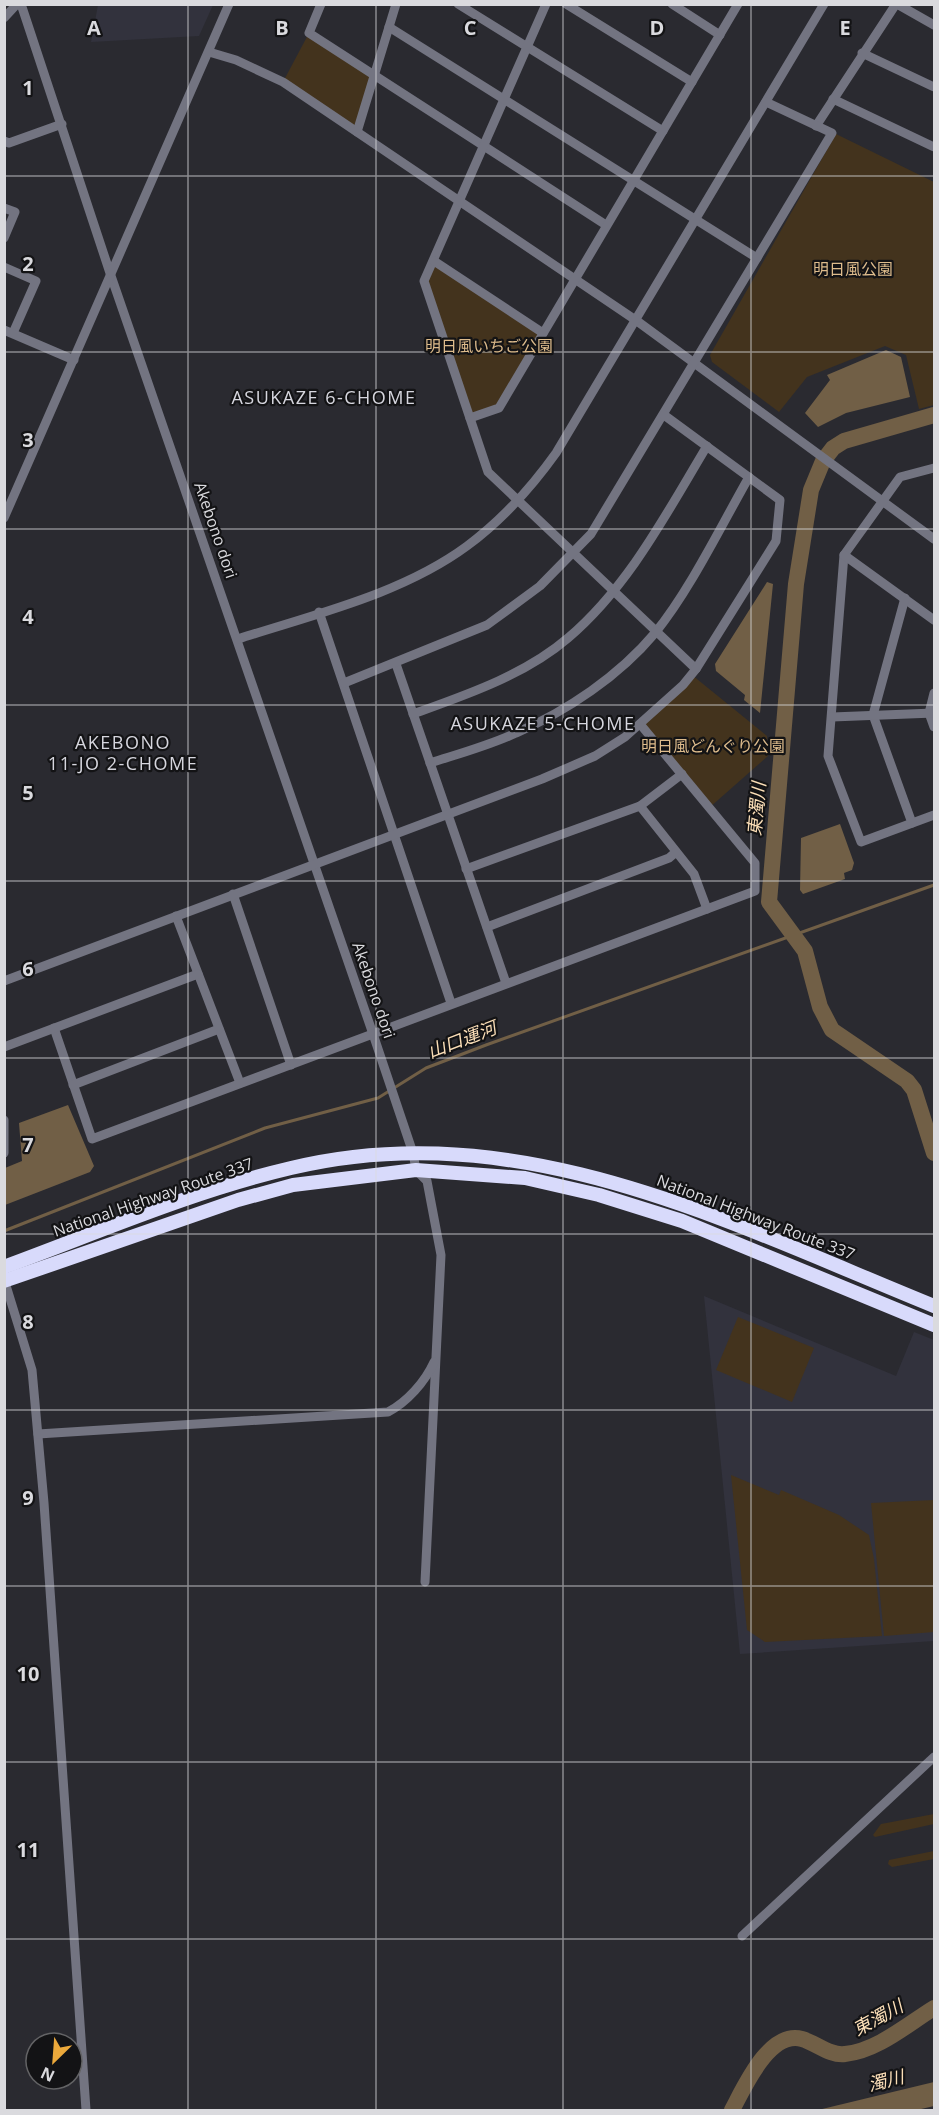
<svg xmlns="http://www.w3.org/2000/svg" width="939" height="2115" viewBox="0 0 939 2115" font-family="'Open Sans','Noto Sans JP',sans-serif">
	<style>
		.built { fill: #32323d }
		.green { fill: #43331d }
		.water { fill: #715f46 }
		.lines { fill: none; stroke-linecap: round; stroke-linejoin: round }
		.stream { stroke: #715f46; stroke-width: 3 }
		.river { stroke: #715f46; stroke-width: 16 }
		.minor { stroke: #737481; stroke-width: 9 }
		.highway { stroke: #d8dafb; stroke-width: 14 }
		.grid { fill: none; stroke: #dadade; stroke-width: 1.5; stroke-opacity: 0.55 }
		.labels { text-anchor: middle; stroke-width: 4.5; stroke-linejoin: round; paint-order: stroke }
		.park-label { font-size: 16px; fill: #debc8c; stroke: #131315 }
		.street-label { font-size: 16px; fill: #dadade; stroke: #131315 }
		.neighbourhood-label { font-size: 18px; letter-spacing: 1.5px; fill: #d6d6de; stroke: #131315 }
		.water-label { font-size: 18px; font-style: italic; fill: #fbdeb7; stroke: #131315 }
		.grid-label { font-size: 20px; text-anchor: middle; font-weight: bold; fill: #dadade; stroke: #131315; stroke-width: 4.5; stroke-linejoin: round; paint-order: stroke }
	</style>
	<rect width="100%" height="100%" fill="#2a2a30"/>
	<g class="built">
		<polygon points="98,5 98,4 213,5 199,36 91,42"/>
		<polygon points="704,1296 896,1376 914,1332 934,1340 934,1641 740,1654"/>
	</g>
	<g class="green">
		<polygon points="309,33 374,76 357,132 283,82"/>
		<polygon points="836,134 934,182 934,405 919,409 906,355 885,346 807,377 779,412 712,362 710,355"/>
		<polygon points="434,261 543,333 499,408 470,418 424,281"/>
		<polygon points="692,675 767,736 768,756 709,808 640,724"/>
		<polygon points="738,1317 814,1348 792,1402 716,1370"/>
		<polygon points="731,1475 779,1495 781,1490 839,1515 869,1535 874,1559 882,1636 765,1642 747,1630"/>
		<polygon points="934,1500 934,1632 884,1636 871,1503"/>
		<polygon points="934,1814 934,1824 875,1837 873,1835 881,1824"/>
		<polygon points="934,1851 934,1859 892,1867 888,1864 889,1860"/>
	</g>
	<g class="water">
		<polygon points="886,350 901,357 910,397 846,413 818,427 805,413 830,380 827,375"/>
		<polygon points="767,582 773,584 760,713 744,700 745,695 716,671 715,664"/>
		<polygon points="840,824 854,863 852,870 844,873 845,879 803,894 800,890 801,838"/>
		<polygon points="68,1105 94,1166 90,1172 5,1205 5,1168 22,1161 19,1123"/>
		<polygon points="934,2082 934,2106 917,2110 818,2110"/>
	</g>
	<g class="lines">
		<polyline class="stream" points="4,1231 265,1128 378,1098 426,1068 486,1045 934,885"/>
		<g class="river">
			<polyline points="934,415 844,441 833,448 823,461 811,490 796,584 769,902 805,951 820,1007 832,1030 907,1081 914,1090 934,1153"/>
			<path d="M732,2110C744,2088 769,2030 802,2039C816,2043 830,2056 845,2054C877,2051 908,2024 934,2008"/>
		</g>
		<g class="minor">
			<polyline points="21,4 110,273 373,1034 413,1153 416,1170 427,1181 441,1255 425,1582"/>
			<polyline points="321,4 309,33 606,225"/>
			<polyline points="458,4 663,131"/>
			<polyline points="546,4 424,281 488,472 696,669"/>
			<polyline points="566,4 692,82"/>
			<polyline points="672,4 720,35"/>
			<polyline points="897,4 934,25"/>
			<polyline points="4,18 17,4"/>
			<polyline points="389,27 757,258"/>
			<polyline points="209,52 236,60 283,82 637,321 934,539"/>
			<polyline points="862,53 934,87"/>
			<polyline points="833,99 934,147"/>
			<polyline points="816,126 896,4"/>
			<polyline points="357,132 396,4"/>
			<polyline points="4,141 9,143 62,124"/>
			<polyline points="4,208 15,212 4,238"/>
			<polyline points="434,261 543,333"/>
			<polyline points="4,267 36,281 13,333"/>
			<polyline points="4,330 74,360"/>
			<polyline points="470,418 499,408 738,4"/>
			<polyline points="934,468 900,477 844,555 828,756 861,842 934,815"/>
			<polyline points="4,518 229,4"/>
			<polyline points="844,555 934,620"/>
			<polyline points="905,598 873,715 912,823"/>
			<polyline points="319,612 451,1003"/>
			<path d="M238,639C315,614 402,594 467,546C502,520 531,488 556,453L824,4"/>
			<polyline points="396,664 506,983"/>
			<polyline points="344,683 487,625 540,586 591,534 832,133 766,102"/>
			<polyline points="934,693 929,713 934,727"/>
			<path d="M413,714C466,695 525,675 568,638C629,586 666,514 707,446"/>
			<polyline points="832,717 934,713"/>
			<path d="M430,763C458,754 488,746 516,733C567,711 619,676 655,633C690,590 721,526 749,477"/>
			<polyline points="640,806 694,874 707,909"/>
			<polyline points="466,869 640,806 682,774"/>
			<polyline points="233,894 291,1065"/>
			<polyline points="176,916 240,1083"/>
			<polyline points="487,927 669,858 676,852"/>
			<polyline points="4,981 542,779 595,756 625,737 683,685 696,669 776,541 780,500 664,415"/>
			<polyline points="54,1028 92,1139 755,891 755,863 640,724"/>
			<polyline points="4,1047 198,974"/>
			<polyline points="73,1085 219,1029"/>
			<polyline points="4,1120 4,1153"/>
			<polyline points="4,1279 32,1370 44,1503 86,2110"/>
			<path d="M38,1434L388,1412C407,1402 425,1382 434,1362"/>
			<polyline points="742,1936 934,1757"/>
		</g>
		<g class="highway">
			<path d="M4,1267C99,1232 193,1191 291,1168C520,1113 729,1223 934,1306"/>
			<polyline points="4,1281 238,1200 293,1185 416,1170 525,1178 599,1195 682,1221 934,1325"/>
		</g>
	</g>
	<path class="grid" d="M188,4V2110M376,4V2110M563,4V2110M751,4V2110M4,176H934M4,352H934M4,529H934M4,705H934M4,881H934M4,1058H934M4,1234H934M4,1410H934M4,1586H934M4,1762H934M4,1939H934"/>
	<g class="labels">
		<g class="park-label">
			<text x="853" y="275">明日風公園</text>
			<text x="489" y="352">明日風いちご公園</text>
			<text x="713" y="752">明日風どんぐり公園</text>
		</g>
		<g class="street-label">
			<text transform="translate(216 530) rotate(71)" y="6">Akebono dori</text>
			<text transform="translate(374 990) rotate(71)" y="6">Akebono dori</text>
			<text transform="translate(153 1197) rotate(-19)" y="6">National Highway Route 337</text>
			<text transform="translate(756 1217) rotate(21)" y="6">National Highway Route 337</text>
		</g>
		<g class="neighbourhood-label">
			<text x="324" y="404">ASUKAZE 6-CHOME</text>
			<text x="543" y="730">ASUKAZE 5-CHOME</text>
			<text x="123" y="749">AKEBONO<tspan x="123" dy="21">11-JO 2-CHOME</tspan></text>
		</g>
		<g class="water-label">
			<text transform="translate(757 809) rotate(-85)" y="6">東濁川</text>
			<text transform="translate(462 1040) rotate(-21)" y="6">山口運河</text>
			<text transform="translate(878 2018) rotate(-29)" y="6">東濁川</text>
			<text transform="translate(886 2081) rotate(-14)" y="6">濁川</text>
		</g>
	</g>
	<g class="grid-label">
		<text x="94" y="35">A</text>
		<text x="282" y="35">B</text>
		<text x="470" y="35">C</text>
		<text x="657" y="35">D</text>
		<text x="845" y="35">E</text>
		<text x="28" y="95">1</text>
		<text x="28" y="271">2</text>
		<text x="28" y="447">3</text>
		<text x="28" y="624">4</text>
		<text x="28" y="800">5</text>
		<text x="28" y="976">6</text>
		<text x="28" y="1152">7</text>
		<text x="28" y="1329">8</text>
		<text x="28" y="1505">9</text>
		<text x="28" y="1681">10</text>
		<text x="28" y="1857">11</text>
	</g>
	<rect width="939" height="2115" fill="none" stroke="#dadade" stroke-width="12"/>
	<g transform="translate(54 2061) rotate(205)"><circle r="28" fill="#131315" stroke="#636365" stroke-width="1.5"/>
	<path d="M0-4.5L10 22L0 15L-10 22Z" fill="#eca93b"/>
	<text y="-9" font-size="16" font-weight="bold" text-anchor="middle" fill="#dadade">N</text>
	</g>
</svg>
